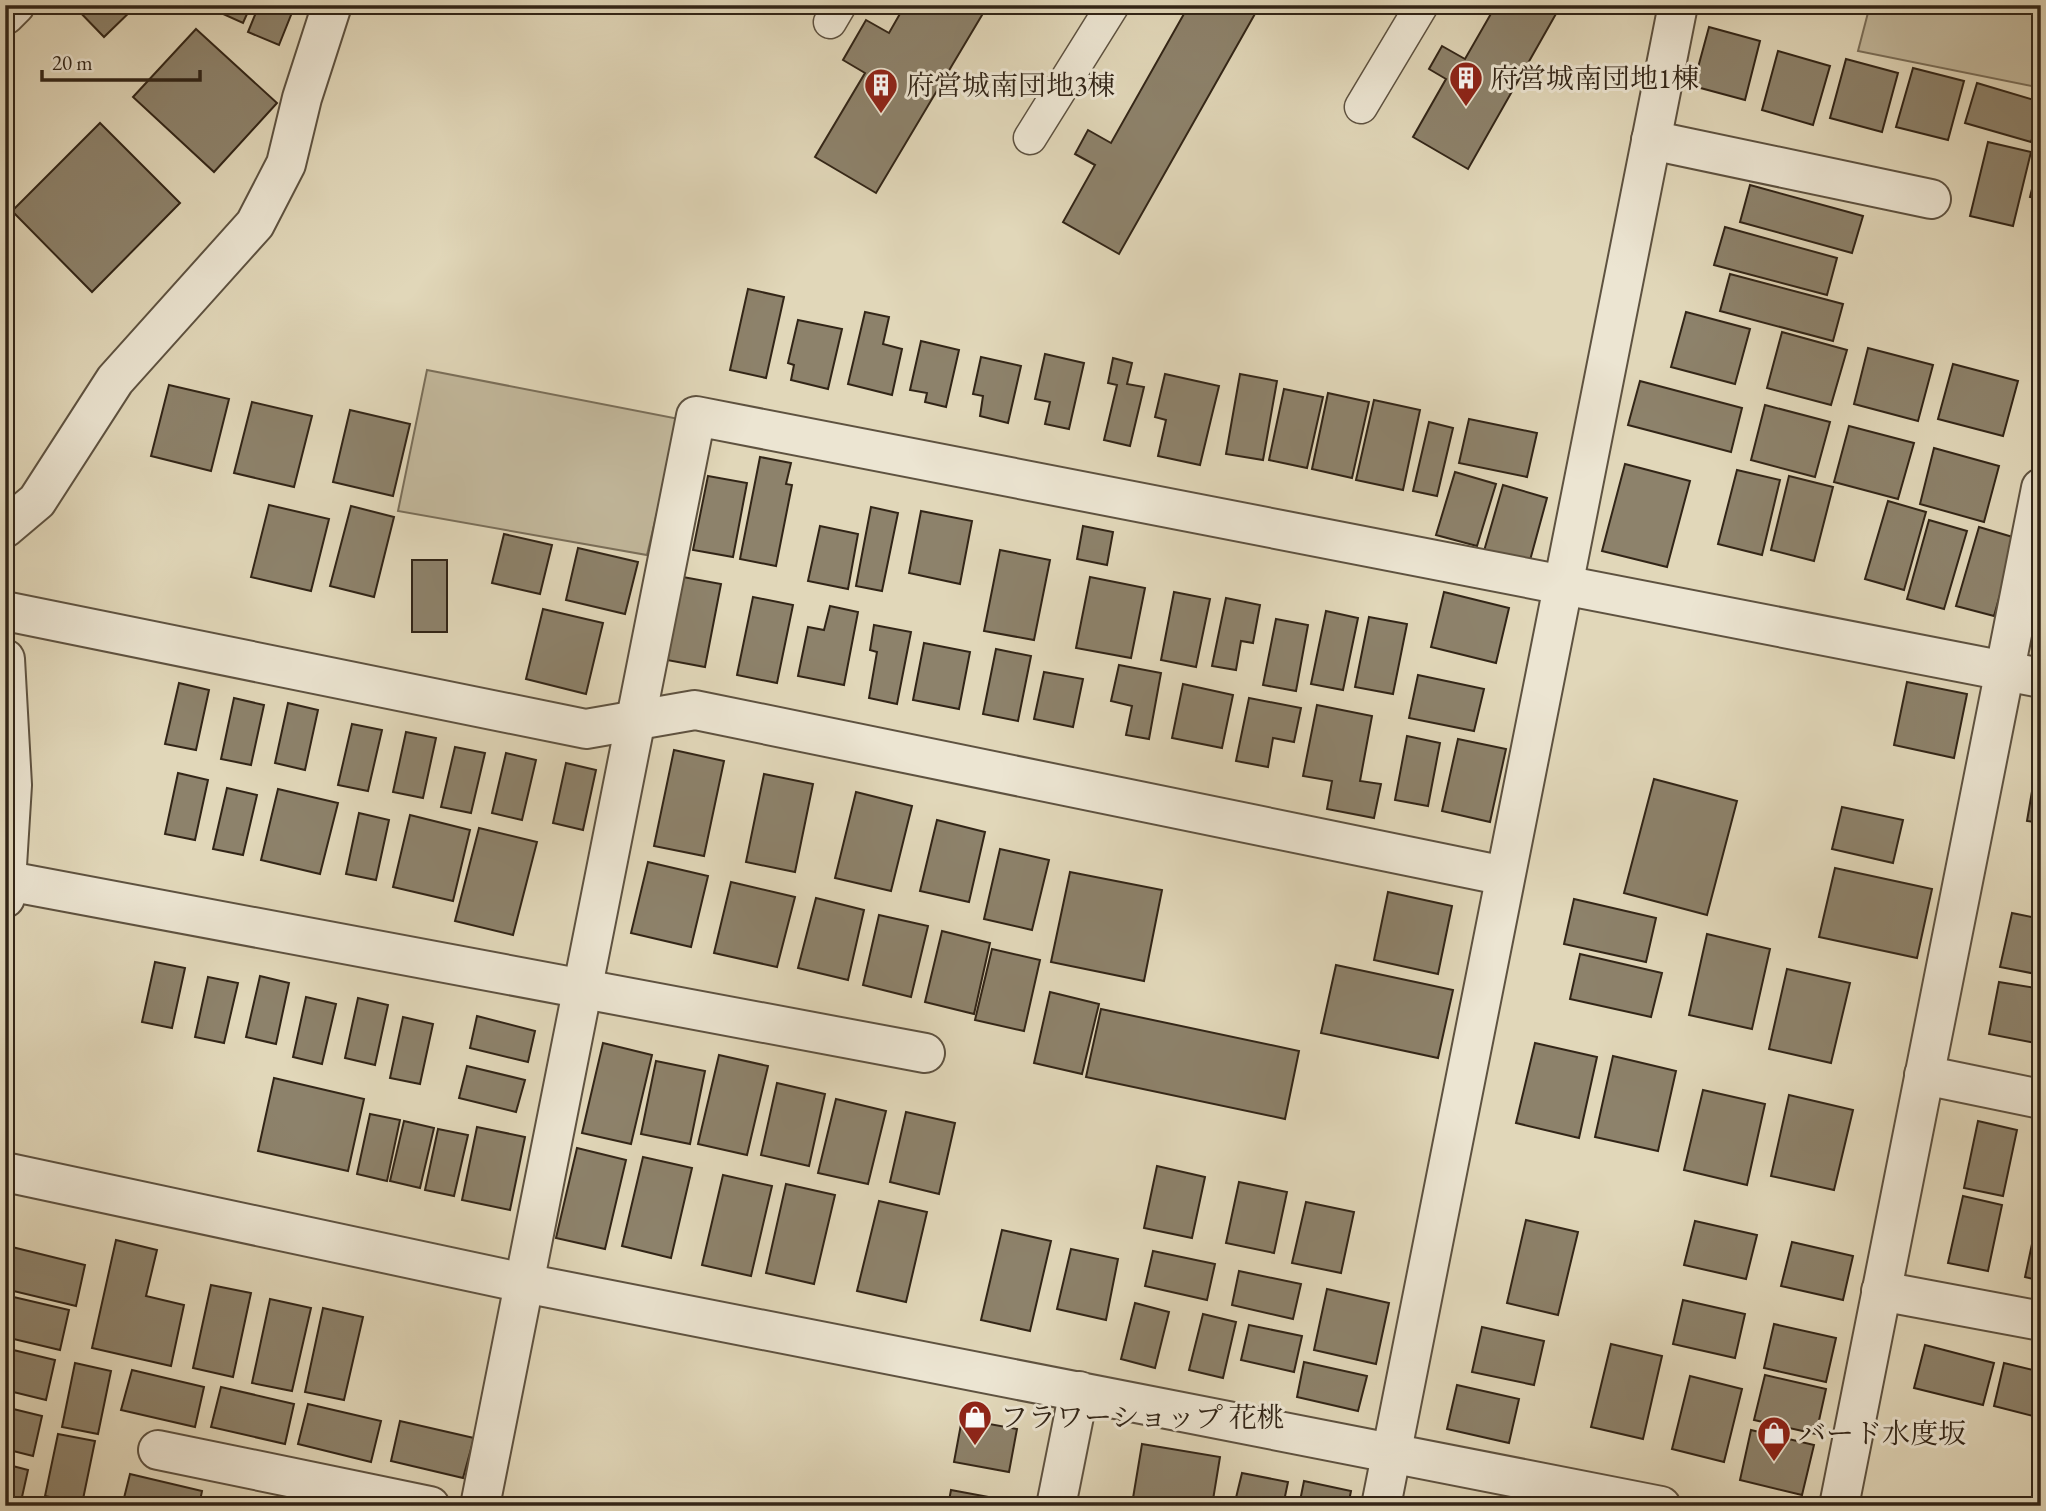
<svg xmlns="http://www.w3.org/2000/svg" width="2046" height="1511" viewBox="0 0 2046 1511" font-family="'EB Garamond','Noto Serif JP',serif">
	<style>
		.green { fill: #c3b99d; stroke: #7a6f5a; stroke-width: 2 }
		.building { fill: #8d826b; stroke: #322517; stroke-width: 2 }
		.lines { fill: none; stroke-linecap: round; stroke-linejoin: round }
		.service-casing { stroke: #5e5240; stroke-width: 35 }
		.minor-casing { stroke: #5e5240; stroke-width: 42 }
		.tertiary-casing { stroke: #5e5240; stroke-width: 42 }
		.service { stroke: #ece5d2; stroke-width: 32 }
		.minor { stroke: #ece5d2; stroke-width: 38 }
		.tertiary { stroke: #ece5d2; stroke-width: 38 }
		.labels { text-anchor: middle; stroke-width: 6; stroke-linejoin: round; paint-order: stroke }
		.poi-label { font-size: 28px; fill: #322517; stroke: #ece5d2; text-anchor: start }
	</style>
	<rect width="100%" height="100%" fill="#e1d7b9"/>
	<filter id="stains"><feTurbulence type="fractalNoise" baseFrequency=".00286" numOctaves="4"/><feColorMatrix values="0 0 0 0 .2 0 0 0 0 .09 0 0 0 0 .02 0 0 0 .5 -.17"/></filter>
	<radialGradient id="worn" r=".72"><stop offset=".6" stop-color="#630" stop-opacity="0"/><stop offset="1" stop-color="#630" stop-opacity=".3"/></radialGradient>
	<g class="green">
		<polygon points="1870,5 2041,5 2041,88 1858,51"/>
		<polygon points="427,370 679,419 647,555 398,511"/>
	</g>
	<g class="building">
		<polygon points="73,5 137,5 104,37"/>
		<polygon points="214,5 251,5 243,23 212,9"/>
		<polygon points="259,5 295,5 279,45 248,32"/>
		<polygon points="905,5 988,5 876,193 815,157 865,73 843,60 866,20 889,33"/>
		<polygon points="1189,5 1260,5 1119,254 1063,222 1095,165 1075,154 1088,130 1111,143"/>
		<polygon points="1496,5 1561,5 1468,169 1413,137 1446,79 1429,69 1442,46 1465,59"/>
		<polygon points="1709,27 1760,41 1745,100 1693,86"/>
		<polygon points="196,29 277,103 214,172 133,97"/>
		<polygon points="1778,51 1830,66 1813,125 1762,110"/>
		<polygon points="1846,59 1898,73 1882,132 1830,118"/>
		<polygon points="1913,68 1964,81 1948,140 1896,127"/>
		<polygon points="1977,83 2041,102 2041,110 2031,142 1965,123"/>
		<polygon points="100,123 180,203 92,292 12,211"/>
		<polygon points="1988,142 2031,152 2013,226 1970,216"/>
		<polygon points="2041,153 2041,199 2030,197"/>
		<polygon points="1750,185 1863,216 1852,253 1740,222"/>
		<polygon points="1725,227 1837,258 1827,295 1714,265"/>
		<polygon points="1730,274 1843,304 1833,341 1720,311"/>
		<polygon points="748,289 784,297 766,378 730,370"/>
		<polygon points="865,312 889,317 883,344 902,349 892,395 848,384"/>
		<polygon points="1686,312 1750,329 1735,384 1671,367"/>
		<polygon points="798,320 842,329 828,389 791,380 794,365 788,363"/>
		<polygon points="1782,332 1847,350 1831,405 1767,388"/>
		<polygon points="921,341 959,350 946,407 925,402 927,393 910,390"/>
		<polygon points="1868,348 1933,365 1918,421 1854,404"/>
		<polygon points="1045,354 1084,363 1069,429 1045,424 1050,402 1035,399"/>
		<polygon points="981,357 1021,366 1008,423 980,416 983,396 973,394"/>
		<polygon points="1113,358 1132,363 1127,384 1144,387 1130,446 1104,440 1117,385 1108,383"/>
		<polygon points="1953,364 2018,381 2003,436 1938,419"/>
		<polygon points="1165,374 1219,386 1200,465 1158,456 1166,420 1155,417"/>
		<polygon points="1240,374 1277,381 1263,460 1226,454"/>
		<polygon points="1640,381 1742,408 1731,452 1628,425"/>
		<polygon points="169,385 229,399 211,471 151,456"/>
		<polygon points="1284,389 1323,397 1307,468 1269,460"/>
		<polygon points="1328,393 1369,402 1352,478 1312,469"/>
		<polygon points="1374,400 1420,410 1403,490 1356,480"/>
		<polygon points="252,402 312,416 294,487 234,473"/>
		<polygon points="1765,405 1830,422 1815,477 1751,460"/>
		<polygon points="350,410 410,424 393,496 333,482"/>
		<polygon points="1469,419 1537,433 1527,477 1459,463"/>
		<polygon points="1429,422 1453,428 1437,496 1413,491"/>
		<polygon points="1849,426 1914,443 1898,499 1834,482"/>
		<polygon points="1934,448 1999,466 1984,522 1920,504"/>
		<polygon points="760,457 791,463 786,484 792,485 776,566 740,559"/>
		<polygon points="1625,464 1690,481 1667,567 1602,551"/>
		<polygon points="1737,470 1780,480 1762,555 1718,544"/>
		<polygon points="1455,472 1496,484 1477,546 1436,535"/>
		<polygon points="708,476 747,483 733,557 693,550"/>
		<polygon points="1789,476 1833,487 1814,561 1771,550"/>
		<polygon points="1503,485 1547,498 1529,564 1484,551"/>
		<polygon points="1888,501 1926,512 1904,590 1865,579"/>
		<polygon points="269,505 329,519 311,591 251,577"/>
		<polygon points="351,506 394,517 374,597 330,586"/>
		<polygon points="871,507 898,513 882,591 856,586"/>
		<polygon points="921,511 972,521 960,584 909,573"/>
		<polygon points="1929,520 1967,531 1944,609 1907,599"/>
		<polygon points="820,526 858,534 848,589 808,581"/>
		<polygon points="1083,526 1113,532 1107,565 1077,559"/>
		<polygon points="1979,527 2016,538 1994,616 1956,606"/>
		<polygon points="504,534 552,545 540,594 492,583"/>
		<polygon points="578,548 638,562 625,614 566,600"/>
		<polygon points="1000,550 1050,560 1034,640 984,631"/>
		<rect x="412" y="560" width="35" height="72"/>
		<polygon points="683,577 721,584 705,667 667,660"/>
		<polygon points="1090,577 1145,588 1131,658 1076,648"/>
		<polygon points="1174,592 1210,599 1196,667 1161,660"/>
		<polygon points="1444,592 1509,608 1496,663 1431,647"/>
		<polygon points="753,597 793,605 777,683 737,675"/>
		<polygon points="1226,598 1260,605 1253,643 1241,641 1236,670 1212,666"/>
		<polygon points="2041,601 2041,632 2033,630"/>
		<polygon points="830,606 858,612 844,685 798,676 808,627 824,630"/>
		<polygon points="543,609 603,623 586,694 526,679"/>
		<polygon points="1326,611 1358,618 1343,690 1311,684"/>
		<polygon points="1369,617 1407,624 1393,694 1355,687"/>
		<polygon points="1276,619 1308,625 1296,691 1263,685"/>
		<polygon points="874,625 911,632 897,704 869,698 877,652 870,650"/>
		<polygon points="924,643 970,652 959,709 913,700"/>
		<polygon points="996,649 1031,656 1018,721 983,714"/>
		<polygon points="1119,665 1161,673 1149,739 1126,735 1132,706 1111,701"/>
		<polygon points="1044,672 1083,679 1073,727 1034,719"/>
		<polygon points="1418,675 1484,689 1474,731 1409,718"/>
		<polygon points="1907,682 1967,694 1954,758 1894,745"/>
		<polygon points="179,683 209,690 196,750 165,744"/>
		<polygon points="1183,684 1233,695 1222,748 1172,738"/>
		<polygon points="234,698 264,705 251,765 221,759"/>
		<polygon points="1249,698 1301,708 1294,742 1273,738 1268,767 1236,761"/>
		<polygon points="288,703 318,710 305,770 275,763"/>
		<polygon points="1317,705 1372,716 1360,781 1381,784 1374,818 1327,809 1332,781 1303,776"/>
		<polygon points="352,724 382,730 368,791 338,785"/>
		<polygon points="406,732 436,738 423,798 393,792"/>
		<polygon points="1407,736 1440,743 1428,806 1395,800"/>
		<polygon points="2041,738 2041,823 2027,821"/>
		<polygon points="1458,739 1506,749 1490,822 1442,811"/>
		<polygon points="455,747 485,753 471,813 441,807"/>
		<polygon points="674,750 724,761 704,856 654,846"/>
		<polygon points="506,753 536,760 522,820 492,813"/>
		<polygon points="566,763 596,770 583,830 553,823"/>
		<polygon points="178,773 208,780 195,840 165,834"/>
		<polygon points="764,774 813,784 795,872 746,862"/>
		<polygon points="1654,779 1737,801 1707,915 1624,893"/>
		<polygon points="227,788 257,795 243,855 213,849"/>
		<polygon points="278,789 338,803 320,874 261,860"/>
		<polygon points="856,792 912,806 891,891 835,878"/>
		<polygon points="1842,807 1903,820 1893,863 1832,849"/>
		<polygon points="359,813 389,820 376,880 346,874"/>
		<polygon points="410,815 470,830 453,901 393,887"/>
		<polygon points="937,820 985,832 969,902 920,891"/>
		<polygon points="479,828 537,842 513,935 455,921"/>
		<polygon points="1000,849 1049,860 1032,930 984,919"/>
		<polygon points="648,862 708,876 691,947 631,933"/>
		<polygon points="1835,868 1932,889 1917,958 1819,937"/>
		<polygon points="1070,872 1162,890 1144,981 1051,962"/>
		<polygon points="731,882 795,897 777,967 714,953"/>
		<polygon points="1388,892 1452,906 1438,974 1374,960"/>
		<polygon points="816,898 864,910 848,980 798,968"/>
		<polygon points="1574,899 1656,918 1646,962 1564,944"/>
		<polygon points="2012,913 2041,919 2041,975 2000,967"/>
		<polygon points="879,915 928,926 911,997 863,985"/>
		<polygon points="942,931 990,943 974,1014 925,1002"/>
		<polygon points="1707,934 1770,949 1752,1029 1689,1015"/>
		<polygon points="992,949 1040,960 1024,1031 975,1020"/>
		<polygon points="1580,954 1662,973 1651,1017 1570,999"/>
		<polygon points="155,962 185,968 172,1028 142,1022"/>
		<polygon points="1336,965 1453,990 1438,1058 1321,1033"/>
		<polygon points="1787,969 1850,983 1831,1063 1769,1049"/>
		<polygon points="260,976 289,983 276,1044 246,1037"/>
		<polygon points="208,977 238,983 224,1043 195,1037"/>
		<polygon points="1999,982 2041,989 2041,1044 1989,1034"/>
		<polygon points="1050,992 1099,1004 1082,1074 1034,1063"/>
		<polygon points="306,997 336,1004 322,1064 293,1057"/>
		<polygon points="358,998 388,1005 375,1065 345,1058"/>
		<polygon points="1101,1009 1299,1051 1285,1119 1086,1077"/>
		<polygon points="477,1016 535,1031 528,1062 470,1048"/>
		<polygon points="403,1017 433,1024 420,1084 390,1078"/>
		<polygon points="603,1043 652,1055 631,1144 582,1133"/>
		<polygon points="1535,1043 1597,1057 1579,1138 1516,1123"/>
		<polygon points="719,1055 768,1066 747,1155 698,1144"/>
		<polygon points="1613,1056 1676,1071 1658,1151 1595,1137"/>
		<polygon points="656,1061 705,1071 690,1144 641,1134"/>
		<polygon points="467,1066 525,1080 516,1112 459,1098"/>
		<polygon points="274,1078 364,1099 348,1171 258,1151"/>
		<polygon points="777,1083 825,1094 809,1166 761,1155"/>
		<polygon points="1703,1090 1765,1104 1747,1185 1684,1170"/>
		<polygon points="1789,1095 1853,1110 1834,1190 1771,1176"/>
		<polygon points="836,1099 886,1111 868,1184 818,1173"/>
		<polygon points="906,1112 955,1123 939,1194 890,1182"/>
		<polygon points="370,1114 400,1120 387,1181 357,1174"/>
		<polygon points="404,1121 434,1128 420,1188 390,1181"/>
		<polygon points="1978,1121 2017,1130 2003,1196 1964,1188"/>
		<polygon points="477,1127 525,1137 510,1210 462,1200"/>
		<polygon points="438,1129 468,1135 454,1196 425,1190"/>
		<polygon points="577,1148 626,1160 605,1249 556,1238"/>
		<polygon points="643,1157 692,1168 671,1258 622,1246"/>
		<polygon points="1157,1166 1205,1177 1192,1238 1144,1228"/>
		<polygon points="723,1175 772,1186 751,1276 702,1265"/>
		<polygon points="1239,1182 1287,1192 1274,1253 1226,1243"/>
		<polygon points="786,1184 835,1195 814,1284 766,1273"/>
		<polygon points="1963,1196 2002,1205 1988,1271 1948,1263"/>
		<polygon points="879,1201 927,1212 906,1302 857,1291"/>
		<polygon points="1306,1202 1354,1212 1341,1273 1292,1263"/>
		<polygon points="2039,1211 2041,1211 2041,1281 2025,1277"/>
		<polygon points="1526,1220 1578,1232 1558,1315 1507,1303"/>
		<polygon points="1695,1221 1757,1235 1746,1279 1684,1265"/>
		<polygon points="1002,1230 1051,1241 1030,1331 981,1320"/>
		<polygon points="116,1240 157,1250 146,1296 184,1305 171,1366 92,1348"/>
		<polygon points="1792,1242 1853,1256 1843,1300 1781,1286"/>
		<polygon points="12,1247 85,1265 76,1306 5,1289 5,1276"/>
		<polygon points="1071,1249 1118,1259 1106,1320 1057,1309"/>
		<polygon points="1153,1251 1215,1264 1207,1300 1145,1286"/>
		<polygon points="1239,1271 1301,1284 1293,1319 1232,1305"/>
		<polygon points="211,1285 251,1293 233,1377 193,1368"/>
		<polygon points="1327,1289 1389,1303 1376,1364 1314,1350"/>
		<polygon points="5,1295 69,1310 60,1350 5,1337"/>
		<polygon points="270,1299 311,1308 292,1391 252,1383"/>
		<polygon points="1683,1300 1745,1314 1735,1358 1673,1344"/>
		<polygon points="1135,1303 1169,1312 1155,1368 1121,1359"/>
		<polygon points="323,1308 363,1317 344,1400 305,1392"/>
		<polygon points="1203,1314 1236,1322 1223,1378 1189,1370"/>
		<polygon points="1774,1324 1836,1338 1826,1382 1764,1368"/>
		<polygon points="1249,1325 1302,1336 1294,1372 1241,1360"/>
		<polygon points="1482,1327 1544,1341 1534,1385 1472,1372"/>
		<polygon points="1611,1344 1662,1356 1643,1439 1591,1427"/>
		<polygon points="1925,1345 1994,1363 1983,1405 1914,1388"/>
		<polygon points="5,1348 55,1360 46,1400 5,1390"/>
		<polygon points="1304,1362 1367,1376 1358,1411 1297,1397"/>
		<polygon points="75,1363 111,1371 98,1434 62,1427"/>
		<polygon points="2004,1363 2041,1372 2041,1418 1994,1406"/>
		<polygon points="132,1370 204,1387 195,1427 121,1410"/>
		<polygon points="1765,1375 1826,1389 1816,1434 1754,1420"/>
		<polygon points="1690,1376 1742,1389 1724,1462 1672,1449"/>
		<polygon points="1457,1385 1519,1399 1509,1443 1447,1429"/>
		<polygon points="221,1387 294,1404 285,1444 211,1427"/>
		<polygon points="308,1404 381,1421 371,1462 298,1444"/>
		<polygon points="5,1407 42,1416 33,1456 5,1449"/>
		<polygon points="962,1419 1017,1429 1009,1472 954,1462"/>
		<polygon points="400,1421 474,1438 463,1478 391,1461"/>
		<polygon points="1751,1430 1814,1445 1802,1495 1740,1480"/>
		<polygon points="58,1434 95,1441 82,1504 45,1496"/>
		<polygon points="1142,1444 1220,1457 1212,1506 1180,1506 1133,1498"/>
		<polygon points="5,1464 28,1470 20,1506 5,1506"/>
		<polygon points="1242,1473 1288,1482 1283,1506 1234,1506"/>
		<polygon points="130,1474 202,1491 199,1506 122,1506"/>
		<polygon points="1304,1481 1351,1491 1348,1506 1299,1506"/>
		<polygon points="951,1490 1005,1500 1004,1506 948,1506"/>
	</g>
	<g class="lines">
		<g class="service-casing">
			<g id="service">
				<polyline points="830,22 840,5"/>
				<polyline points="1361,107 1422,5"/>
				<polyline points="1030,138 1113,5"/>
			</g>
		</g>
		<g class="minor-casing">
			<g id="minor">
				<polyline points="5,15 15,5"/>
				<polyline points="1651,140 1931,199"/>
				<polyline points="5,528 37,501 115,380 255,224 286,164 302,98 332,5"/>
				<polyline points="5,611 586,729 695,710 1505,876"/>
				<polyline points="8,881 925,1053"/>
				<polyline points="1924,1075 2041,1099"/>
				<polyline points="5,1172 524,1283 1661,1506"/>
				<polyline points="1881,1291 2041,1321"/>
				<polyline points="158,1450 430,1506"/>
				<polyline points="480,1506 696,416 2041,678"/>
				<polyline points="1056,1506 1079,1391"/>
				<polyline points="1381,1506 1678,5"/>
				<polyline points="1839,1506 2041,488"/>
			</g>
		</g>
		<g class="tertiary-casing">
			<polyline id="tertiary" points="5,659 12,785 5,898"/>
		</g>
		<use href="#service" class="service"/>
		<use href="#minor" class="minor"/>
		<use href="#tertiary" class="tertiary"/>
	</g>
	<defs>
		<g id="building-pin" transform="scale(1.75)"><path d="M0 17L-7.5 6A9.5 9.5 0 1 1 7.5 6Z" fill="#8f2418" stroke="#ece5d2"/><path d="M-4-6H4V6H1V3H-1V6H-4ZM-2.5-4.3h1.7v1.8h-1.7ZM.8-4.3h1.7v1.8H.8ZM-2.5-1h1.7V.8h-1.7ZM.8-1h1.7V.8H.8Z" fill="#fff"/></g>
		<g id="shop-pin" transform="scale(1.75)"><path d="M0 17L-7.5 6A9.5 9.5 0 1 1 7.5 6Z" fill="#8f2418" stroke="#ece5d2"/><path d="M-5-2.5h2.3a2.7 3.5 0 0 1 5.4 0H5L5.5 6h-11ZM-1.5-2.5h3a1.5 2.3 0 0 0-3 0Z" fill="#fff"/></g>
	</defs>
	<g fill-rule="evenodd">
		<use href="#building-pin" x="1466" y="78"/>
		<use href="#building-pin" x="881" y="85"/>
		<use href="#shop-pin" x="975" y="1417"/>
		<use href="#shop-pin" x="1774" y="1433"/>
	</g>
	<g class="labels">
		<g class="poi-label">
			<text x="1490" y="88">府営城南団地1棟</text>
			<text x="906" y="95">府営城南団地3棟</text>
			<text x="1000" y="1427">フラワーショップ 花桃</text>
			<text x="1798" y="1443">バード水度坂</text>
		</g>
	</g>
	<rect width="2046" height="1511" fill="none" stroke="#e1d7b9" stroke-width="28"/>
	<rect x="7" y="7" width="2032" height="1497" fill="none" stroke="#322517" stroke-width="3.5"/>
	<rect x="14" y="14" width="2018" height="1483" fill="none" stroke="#322517" stroke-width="2"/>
	<path d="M42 70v10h158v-10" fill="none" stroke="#322517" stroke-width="3.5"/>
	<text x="52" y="70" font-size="21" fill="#322517" stroke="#ece5d2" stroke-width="5" paint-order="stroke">20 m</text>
	<rect width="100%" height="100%" filter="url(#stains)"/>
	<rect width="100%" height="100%" fill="url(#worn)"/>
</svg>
